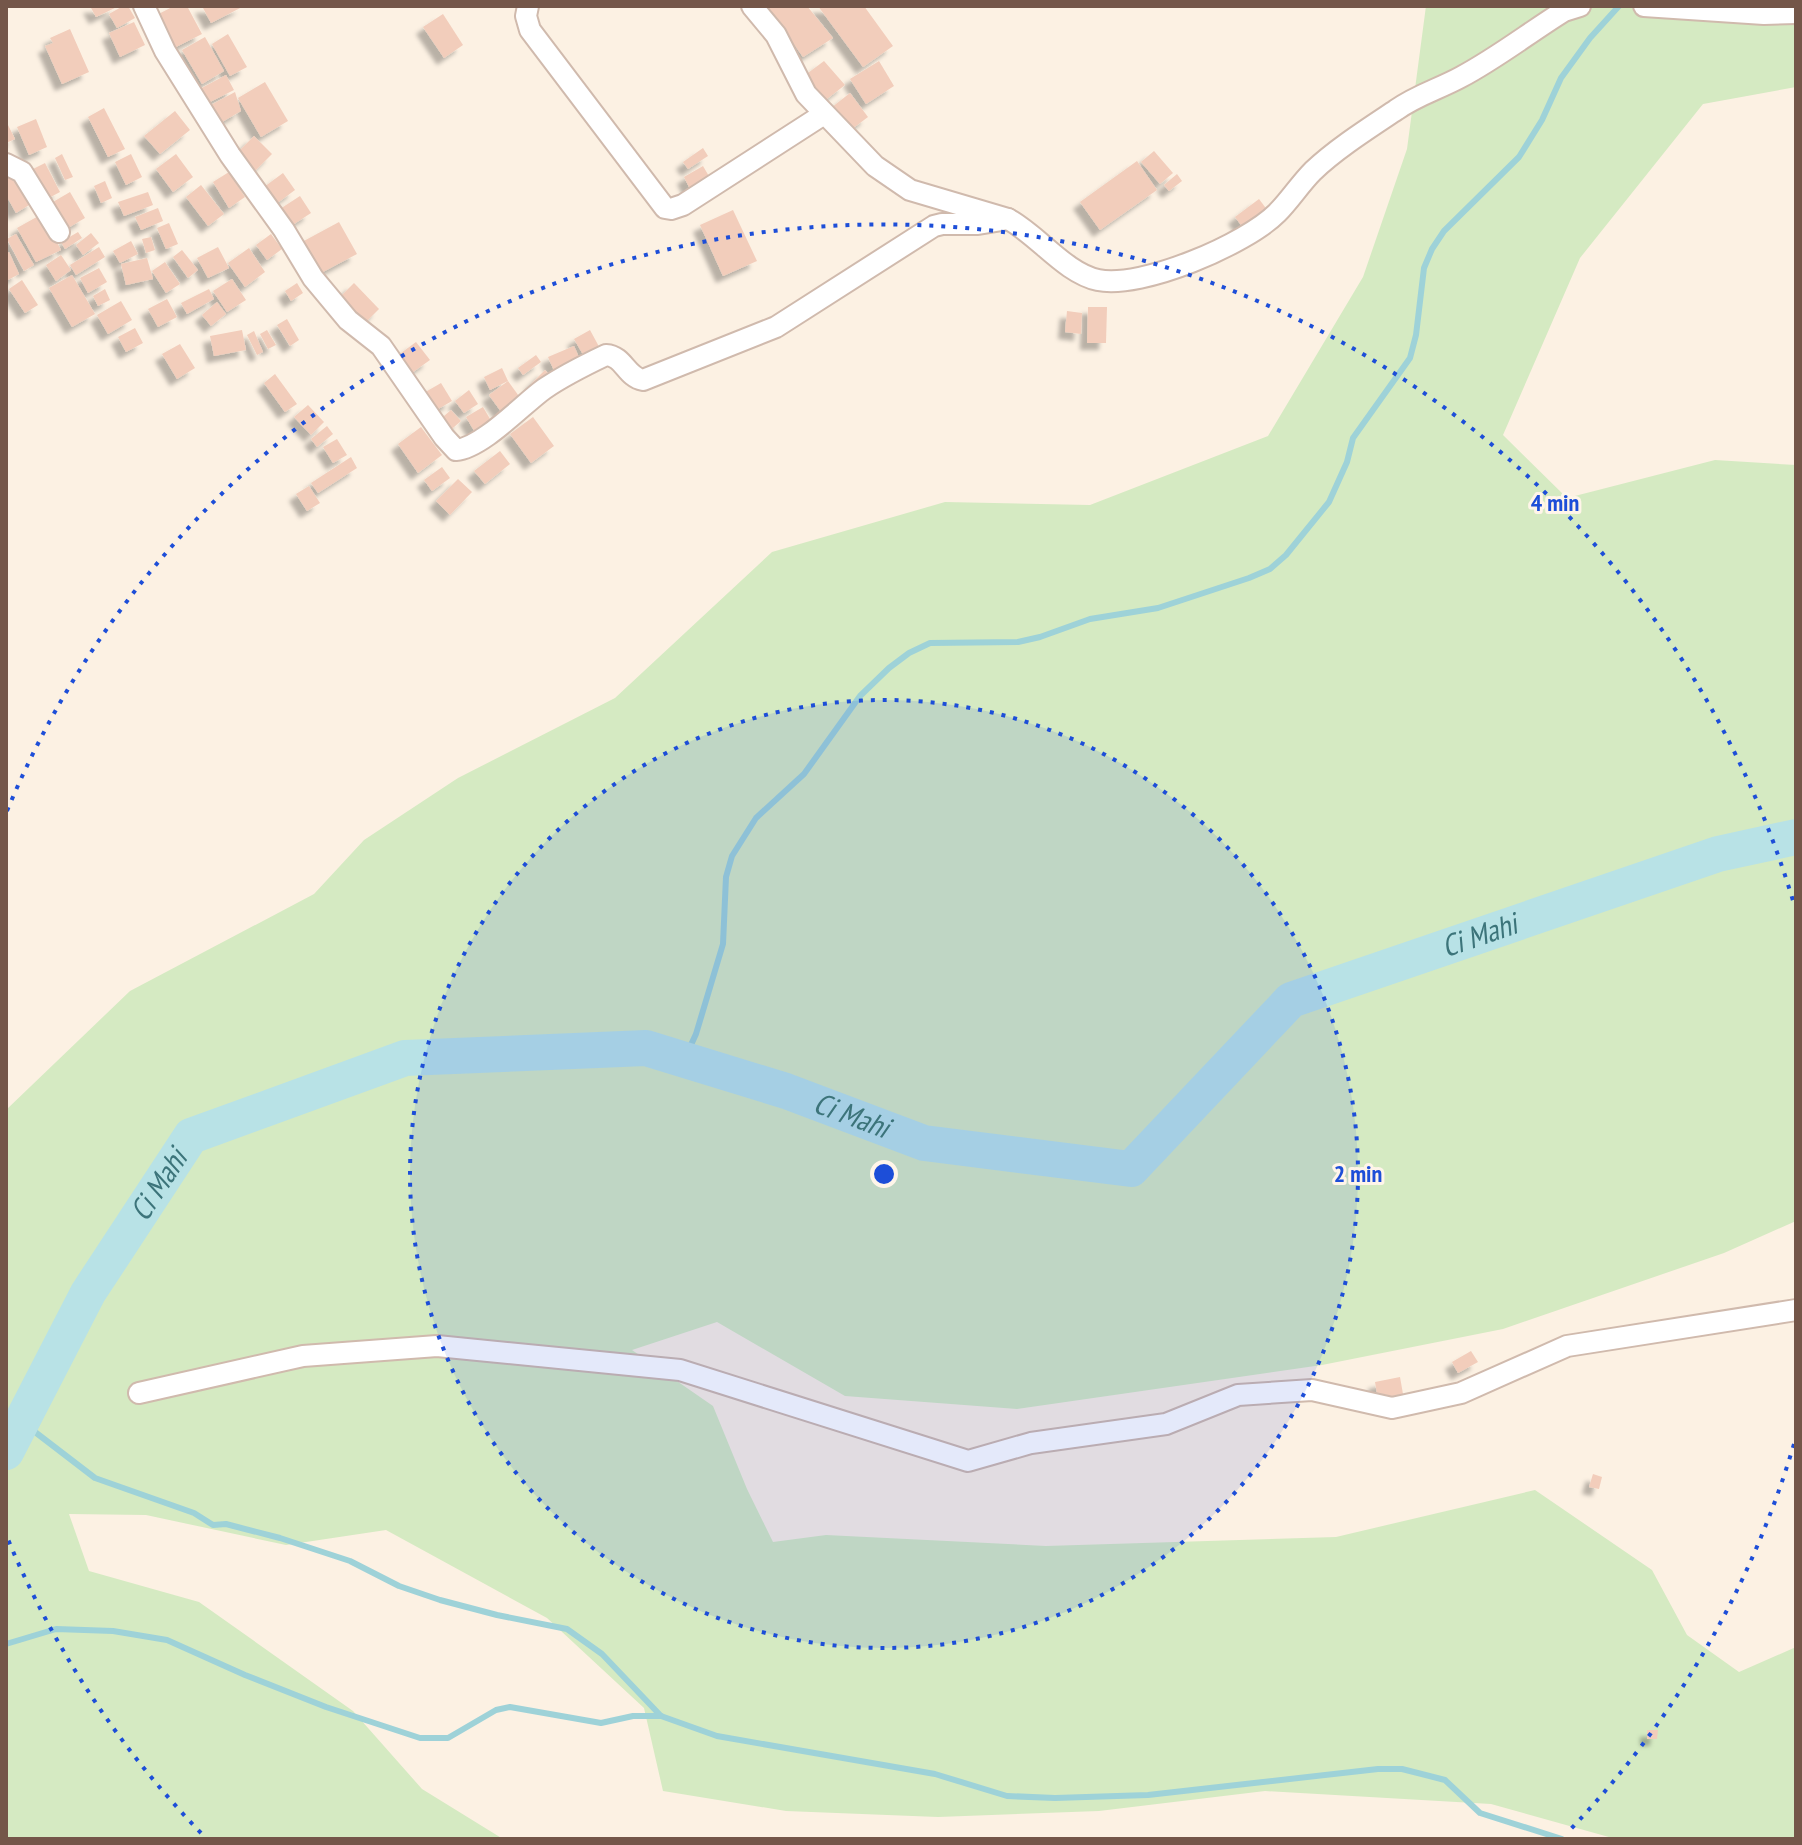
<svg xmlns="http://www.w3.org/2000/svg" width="1802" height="1845" viewBox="0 0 1802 1845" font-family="'PT Sans Narrow',sans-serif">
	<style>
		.green { fill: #d5eac2 }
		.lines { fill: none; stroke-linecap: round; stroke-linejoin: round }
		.stream { stroke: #9ed2d8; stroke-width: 6 }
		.river { stroke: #b8e2e6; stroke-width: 36 }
		.building { fill: #f2cdbb; filter: url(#shadow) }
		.minor-casing { stroke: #d0baad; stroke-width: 24 }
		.minor { stroke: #fff; stroke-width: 20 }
		.ring { fill: none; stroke: #1d4ed8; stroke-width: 4; stroke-dasharray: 4 8 }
		.labels { text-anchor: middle; stroke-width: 6; stroke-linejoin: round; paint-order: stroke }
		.water-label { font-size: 30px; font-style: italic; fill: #3c747a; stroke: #fff5e9 }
		.centre { fill: #1d4ed8; stroke: #fff5e9; stroke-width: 4 }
		.ring-label { font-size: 24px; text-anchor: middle; font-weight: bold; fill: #1d4ed8; stroke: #fff5e9; stroke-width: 6; stroke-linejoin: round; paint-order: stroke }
	</style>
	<defs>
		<filter id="shadow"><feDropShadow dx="-7" dy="7" stdDeviation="2" flood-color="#0004"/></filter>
	</defs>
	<rect width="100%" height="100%" fill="#fcf1e3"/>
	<polygon class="green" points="1426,6 1796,6 1796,87 1703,104 1580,258 1503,435 1567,498 1715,460 1796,465 1796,1221 1724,1253 1503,1329 1322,1365 1017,1409 845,1396 717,1322 632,1350 713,1406 747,1489 773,1542 826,1535 1046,1546 1336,1537 1535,1490 1652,1570 1687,1635 1739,1672 1796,1647 1796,1839 1616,1839 1491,1804 1265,1791 1099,1811 938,1817 786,1811 663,1791 644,1708 547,1618 386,1530 286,1545 146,1515 69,1514 89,1571 199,1602 353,1711 422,1789 503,1839 6,1839 6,1110 130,991 314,894 364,840 458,778 615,698 772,552 945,502 1090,505 1268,436 1363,277 1407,149"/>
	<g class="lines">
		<g class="stream">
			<polyline points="684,1060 696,1034 723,944 726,877 732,856 756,818 804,774 860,696 889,668 909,653 930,643 1018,642 1040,637 1090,619 1158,608 1249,578 1270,569 1286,555 1329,502 1347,462 1353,438 1410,358 1416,335 1424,268 1432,249 1444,231 1519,157 1542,120 1561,78 1590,38 1619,6"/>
			<polyline points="22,1422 95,1478 194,1513 213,1525 226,1524 280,1538 350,1561 399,1586 440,1600 497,1615 567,1629 602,1654 661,1716 717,1736 935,1774 1007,1796 1055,1798 1148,1795 1378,1769 1402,1769 1445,1780 1480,1813 1562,1839"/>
			<polyline points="6,1644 56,1629 113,1631 167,1640 245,1675 326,1707 420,1738 448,1738 496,1710 510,1707 601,1723 633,1716 661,1716"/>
		</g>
		<path class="river" id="s1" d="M6,1452L88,1293L191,1136L405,1058L646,1048L786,1091L924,1143L1131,1169L1291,1000L1718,854L1796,837"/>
	</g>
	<g class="building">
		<polygon points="90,6 119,6 96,17"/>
		<polygon points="123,6 128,6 135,18 117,28 109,14"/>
		<polygon points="174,6 187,6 202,34 168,51 151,18"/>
		<polygon points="202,6 244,6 211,23"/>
		<polygon points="767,6 807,6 833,38 803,57"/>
		<polygon points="818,6 864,6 893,46 863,67"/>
		<polygon points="443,14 463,45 444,58 423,27"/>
		<polygon points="134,22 145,45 120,57 109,33"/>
		<polygon points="70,29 89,72 62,84 45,46 53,43 50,38"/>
		<polygon points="228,34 247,67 230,76 212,44"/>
		<polygon points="205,37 224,71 202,84 182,50"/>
		<polygon points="824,61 845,85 823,102 804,76"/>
		<polygon points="879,61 894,86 866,104 850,79"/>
		<polygon points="226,75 234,90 206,104 198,90"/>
		<polygon points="265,82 288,121 261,137 238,98"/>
		<polygon points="235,92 241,111 222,122 209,106"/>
		<polygon points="850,93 868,117 848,132 831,108"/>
		<polygon points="104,108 125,149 108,157 88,117"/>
		<polygon points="175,111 190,130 160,154 144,136"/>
		<polygon points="36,119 47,147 29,155 17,127"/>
		<polygon points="6,121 15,139 6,143"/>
		<polygon points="254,136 272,154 251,175 233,157"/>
		<polygon points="703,148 708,156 688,169 683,162"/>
		<polygon points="1154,151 1173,173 1160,184 1141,162"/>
		<polygon points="62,154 73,177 65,180 55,158"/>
		<polygon points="131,154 142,177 126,185 115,162"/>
		<polygon points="176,154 193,177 173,192 156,169"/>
		<polygon points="1137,161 1157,190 1100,230 1080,202"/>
		<polygon points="45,163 60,192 45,200 29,171"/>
		<polygon points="703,166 710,178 690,189 684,177"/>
		<polygon points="229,172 245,197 229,208 213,182"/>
		<polygon points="17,173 34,202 16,213 6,195 6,179"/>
		<polygon points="283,173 295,190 272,207 260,190"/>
		<polygon points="1177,174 1182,181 1169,191 1164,185"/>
		<polygon points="105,181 112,198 101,203 94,186"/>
		<polygon points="201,185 224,214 208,226 186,197"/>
		<polygon points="70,192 85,218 68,228 53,202"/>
		<polygon points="148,192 153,205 124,216 118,202"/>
		<polygon points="300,196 311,213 291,226 280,209"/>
		<polygon points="1259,199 1268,211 1244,229 1235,217"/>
		<polygon points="158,208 163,221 141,230 135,217"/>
		<polygon points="733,210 757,261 723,276 700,225"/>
		<polygon points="42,214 61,250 36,262 17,228"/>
		<polygon points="339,222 357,254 319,274 302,242"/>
		<polygon points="169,223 178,244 166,249 157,228"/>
		<polygon points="78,232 82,238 65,249 61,242"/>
		<polygon points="91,233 99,243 83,255 76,245"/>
		<polygon points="16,234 34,265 24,271 7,239"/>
		<polygon points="271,234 282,249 267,260 256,245"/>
		<polygon points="151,237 155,250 146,253 142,239"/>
		<polygon points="131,241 138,254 120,263 113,251"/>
		<polygon points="99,247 105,257 76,275 70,265"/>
		<polygon points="218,247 229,268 208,278 197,258"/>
		<polygon points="249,248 265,272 245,287 228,263"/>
		<polygon points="182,250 198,270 188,278 173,257"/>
		<polygon points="9,252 19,274 6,281 6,253"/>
		<polygon points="61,255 71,270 56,281 46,265"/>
		<polygon points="147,258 153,279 126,285 121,264"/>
		<polygon points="165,262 180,284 166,293 152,271"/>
		<polygon points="99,268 107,282 88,293 80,278"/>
		<polygon points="72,275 95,314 72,327 49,288"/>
		<polygon points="232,279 246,300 227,312 213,291"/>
		<polygon points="22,280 38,305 25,313 9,289"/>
		<polygon points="297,283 303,293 291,301 285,291"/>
		<polygon points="354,283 379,309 366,322 341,296"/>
		<polygon points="105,289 110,300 98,306 93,296"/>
		<polygon points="209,289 214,299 187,314 181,303"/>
		<polygon points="167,299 177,317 158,327 148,309"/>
		<polygon points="121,301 132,320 108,334 97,315"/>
		<polygon points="217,302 226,314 211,326 202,315"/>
		<polygon points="1088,307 1107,307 1106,343 1087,343"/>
		<polygon points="1067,311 1082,313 1081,334 1065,332"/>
		<polygon points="287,319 299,340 290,346 277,325"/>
		<polygon points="135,328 143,343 126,352 118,337"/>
		<polygon points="242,330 246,350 214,356 210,336"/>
		<polygon points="267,330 276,345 268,349 260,334"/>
		<polygon points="590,330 603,354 588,363 574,339"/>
		<polygon points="254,331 263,352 257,355 247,335"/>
		<polygon points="416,342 430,360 406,377 393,359"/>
		<polygon points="180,344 195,368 177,379 162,354"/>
		<polygon points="574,346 582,364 556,375 548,357"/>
		<polygon points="536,355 541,362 523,375 518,368"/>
		<polygon points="502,368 508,381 490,390 484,377"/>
		<polygon points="545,370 551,376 537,391 531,384"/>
		<polygon points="275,374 297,404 285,412 264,383"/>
		<polygon points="508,381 521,399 502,413 489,395"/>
		<polygon points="441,383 452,401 433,412 422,394"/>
		<polygon points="469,390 478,404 464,413 455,401"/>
		<polygon points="308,405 324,422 311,435 294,417"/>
		<polygon points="483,407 493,424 476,434 466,417"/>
		<polygon points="451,410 461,421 447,433 437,422"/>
		<polygon points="533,417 554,446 531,463 510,434"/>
		<polygon points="327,426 333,434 317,447 311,439"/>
		<polygon points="421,427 442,455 418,473 398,444"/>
		<polygon points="337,439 347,455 333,463 323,447"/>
		<polygon points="500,451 510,464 485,484 474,471"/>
		<polygon points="351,457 357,468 318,493 311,483"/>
		<polygon points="442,467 450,478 432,491 424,480"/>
		<polygon points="458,479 472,492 450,515 436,501"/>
		<polygon points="309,486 320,503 307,511 296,494"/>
		<polygon points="1471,1351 1478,1362 1458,1373 1452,1362"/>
		<polygon points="1400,1377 1403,1394 1378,1399 1375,1382"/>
		<polygon points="1593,1474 1602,1477 1599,1489 1589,1487"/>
		<polygon points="1647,1730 1658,1730 1657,1739 1647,1739"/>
	</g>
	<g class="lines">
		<g class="minor-casing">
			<g id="minor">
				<path d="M144,6L165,51L230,155L284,230L313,278L348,320L381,346L444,437L456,450C482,448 523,404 544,389C563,376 585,365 606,355C624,356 626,377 643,380L776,327L934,226L942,224H978L1008,219"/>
				<polyline points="528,6 526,16 530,30 665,208 671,209 683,205 824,114"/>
				<path d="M752,6L776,35L806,94L875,166L910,190L1008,219C1038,235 1065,273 1098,280C1142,289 1246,244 1277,213C1290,200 1300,184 1313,171C1336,149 1369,128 1396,110C1417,95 1439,89 1461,77C1497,58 1530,32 1564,11L1580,6"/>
				<polyline points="1644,6 1764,14 1796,13"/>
				<polyline points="6,164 22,172 59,232"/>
				<polyline points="139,1393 303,1356 437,1346 680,1370 968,1461 1031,1443 1166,1424 1238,1395 1312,1390 1392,1408 1461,1393 1567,1346 1796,1310"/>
			</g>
		</g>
		<use href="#minor" class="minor"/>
	</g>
	<circle cx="884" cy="1174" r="474" fill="#1d4ed8" fill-opacity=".12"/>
	<g class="ring">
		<circle cx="884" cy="1174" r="474"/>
		<path d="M1794 1444A949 949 0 0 1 1567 1833M201 1833A949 949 0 0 1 7 1537M7 811A949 949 0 0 1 1794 904"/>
	</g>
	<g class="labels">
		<g class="water-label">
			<text dy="10" stroke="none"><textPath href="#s1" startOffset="1770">Ci Mahi</textPath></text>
			<text dy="10" stroke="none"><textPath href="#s1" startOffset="1052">Ci Mahi</textPath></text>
			<text dy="10" stroke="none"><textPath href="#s1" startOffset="308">Ci Mahi</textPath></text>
		</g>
	</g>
	<circle cx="884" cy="1174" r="12" class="centre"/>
	<g class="ring-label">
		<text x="1555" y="511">4 min</text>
		<text x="1358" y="1182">2 min</text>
	</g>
	<rect width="1802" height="1845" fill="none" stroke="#745649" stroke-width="16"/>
</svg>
